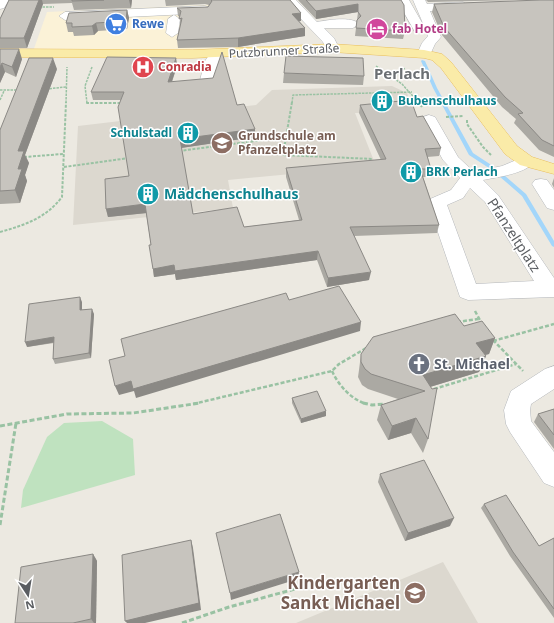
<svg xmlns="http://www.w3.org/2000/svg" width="554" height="623" viewBox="0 0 554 623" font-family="'Noto Sans',sans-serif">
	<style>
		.commercial { fill: #fbf2d7 }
		.education { fill: #dcd8cf }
		.green { fill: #bfe2bf }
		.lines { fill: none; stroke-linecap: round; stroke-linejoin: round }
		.stream { fill: #a3d6fa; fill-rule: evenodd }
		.minor-casing { stroke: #b4b7bb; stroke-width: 1 }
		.major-casing { stroke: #e9be5d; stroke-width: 1 }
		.path-far3 { stroke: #99c2a3; stroke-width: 1.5; stroke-dasharray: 2.5 1; stroke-linecap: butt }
		.path-far2 { stroke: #99c2a3; stroke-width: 2; stroke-dasharray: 3 1.5; stroke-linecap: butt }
		.path-far1 { stroke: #99c2a3; stroke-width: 2.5; stroke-dasharray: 4 2; stroke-linecap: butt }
		.path { stroke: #99c2a3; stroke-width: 3; stroke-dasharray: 5 2.5; stroke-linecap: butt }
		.minor { fill: #fff; fill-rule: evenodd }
		.major { fill: #faeba8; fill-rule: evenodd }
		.wall { fill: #aba9a3 }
		.shaded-wall { fill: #8b8985 }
		.building { fill: #c7c4be; stroke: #8b8985 }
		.labels { text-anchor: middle; stroke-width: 3; stroke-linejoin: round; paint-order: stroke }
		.far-shop-label { font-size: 12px; font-weight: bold; fill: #366cbe; stroke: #fff; text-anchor: start }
		.far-hotel-label { font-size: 12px; font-weight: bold; fill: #b23c85; stroke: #fff; text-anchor: start }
		.far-street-label { font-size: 12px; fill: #5a5d61; stroke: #fff }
		.far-health-label { font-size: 12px; font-weight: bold; fill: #be3a42; stroke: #fff; text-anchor: start }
		.far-culture-label { font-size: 12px; font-weight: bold; fill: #0d838f; stroke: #fff; text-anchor: start }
		.far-education-label { font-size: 12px; font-weight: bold; fill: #785e54; stroke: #fff; text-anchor: start }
		.culture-label { font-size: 14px; font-weight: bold; fill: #0d838f; stroke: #fff; text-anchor: start }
		.street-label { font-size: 14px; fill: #5a5d61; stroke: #fff }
		.worship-label { font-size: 14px; font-weight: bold; fill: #5b616d; stroke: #fff; text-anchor: start }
		.far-district-label { font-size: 15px; font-weight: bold; fill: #6b6f73; stroke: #fff }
		.near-education-label { font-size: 17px; font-weight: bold; fill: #785e54; stroke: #fff; text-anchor: end }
	</style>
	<rect width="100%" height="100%" fill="#ece9e1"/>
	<polygon class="commercial" points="225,4 231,56 31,57 47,12"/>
	<g class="education">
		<polygon points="392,86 407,93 414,112 355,113 376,166 228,180 233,208 73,225 78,126 256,105 272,90"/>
		<polygon points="443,562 478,623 296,623"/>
	</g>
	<polygon class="green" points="102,421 133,439 135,475 21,508 23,490 47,437 64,423"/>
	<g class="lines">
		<polygon class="stream" points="422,60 425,61 437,88 473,153 496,168 526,194 554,241 554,247 552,246 522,196 492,170 469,155 433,88 421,61"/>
		<g class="minor-casing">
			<g id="minor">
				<polygon points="0,0 9,0 4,8 0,9"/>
				<path d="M283,0H296L317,22C327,20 353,16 359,24L353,28H324L334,38L339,48L337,51H327L323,42Z"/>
				<polygon points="397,0 409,0 425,28 413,0 425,0 427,4 463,2 469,6 463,10 430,11 441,37 435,44 429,57 419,57 417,54 422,43 428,36 425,29 419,33 415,32"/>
				<polygon points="205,6 209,7 211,10 209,13 65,20 59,16 65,12"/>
				<polygon points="174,15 180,19 178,33 172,37 166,33 168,19"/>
				<path d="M217,50L222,51L224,54C217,63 218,74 212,83H202L200,80L205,61L212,51Z"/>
				<path d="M429,115L435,117L458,157L474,172L502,166L526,156L532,157L535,161C526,174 497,177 483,180L498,195L554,278V297L468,300L460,297L428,203L430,199L451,190L460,178L443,160L421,120L423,117ZM470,188L485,202L534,281L476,284L447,205L463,198Z"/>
				<polygon points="541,179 547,180 554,190 554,210 547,208 532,184 535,180"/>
				<polygon points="554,366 554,389 531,404 530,410 531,421 554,452 554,487 544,483 510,432 506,424 504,410 511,391 545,369"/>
			</g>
		</g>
		<g class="major-casing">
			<polygon id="major" points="332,44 424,50 442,54 451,62 517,146 532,157 554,164 554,174 520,165 505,154 441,68 432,60 424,58 332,52 192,58 0,57 0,49 192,50"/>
		</g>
		<g class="path-far3">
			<polyline points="39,7 54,7"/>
			<polyline points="376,66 402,84 419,103"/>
			<polyline points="395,77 405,68"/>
			<polyline points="46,89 66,87"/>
			<polyline points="0,90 19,90"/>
			<polyline points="0,100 4,91"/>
			<polyline points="66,103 67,67"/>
			<polyline points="87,103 85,86 92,67"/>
			<polyline points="292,103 293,95 412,92"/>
		</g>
		<g class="path-far2">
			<polyline points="87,102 87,103 123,103"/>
			<polyline points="292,102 283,155 373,159"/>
			<polyline points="418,102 422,107"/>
			<polyline points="446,117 463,116"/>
			<polyline points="467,120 467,124 483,147 491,155"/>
			<polyline points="179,151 286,137"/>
			<polyline points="24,157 63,154"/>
			<polyline points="64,167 129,158"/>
			<path d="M0,232C25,225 46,218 62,197L66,102"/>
		</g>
		<g class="path-far1">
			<polyline points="475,311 482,324"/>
			<polyline points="457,322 478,319"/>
			<polyline points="493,340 523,371"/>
			<polyline points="493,341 554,324"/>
			<path d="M332,371C339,386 351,399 366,404"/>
			<polyline points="434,389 516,364"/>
			<polyline points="193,404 332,371 339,364 368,347"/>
		</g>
		<g class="path">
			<polyline points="363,403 372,405 385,404"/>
			<polyline points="0,426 67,414 133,413 200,403"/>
			<polyline points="0,525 16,423"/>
			<polyline points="182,623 229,607 306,586"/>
		</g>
		<use href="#minor" class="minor"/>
		<use href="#major" class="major"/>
	</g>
	<g class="wall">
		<polygon points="9,0 132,0 131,8 74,10 72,3 43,4 27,48 0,48 0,19"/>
		<polygon points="165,0 290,0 301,13 301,21 299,21 305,28 305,36 238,47 178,48 177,40 180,26 180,17 178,16 177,8 208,7 209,5 205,4 166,6"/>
		<polygon points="298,0 401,0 405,31 403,39 355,36 358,12 316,19"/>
		<polygon points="426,0 516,0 428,2"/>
		<polygon points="554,0 554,157 539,150 514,123 516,119 502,107 442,35 432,12 434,4"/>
		<polygon points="127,10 129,18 127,29 98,31 94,35 74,36 73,32 68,32 66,23"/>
		<polygon points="0,49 22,59 16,77 5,72 0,83"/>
		<polygon points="176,58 177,66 172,82 237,105 255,129 255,137 181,148 193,214 244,227 299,220 286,177 286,168 381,160 359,113 360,105 417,117 441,148 439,156 427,157 431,169 429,177 423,177 439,225 437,233 354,236 369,280 327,287 317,260 176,280 175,274 154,277 153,269 151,245 146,213 108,217 106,209 129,176 121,100 93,100 91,92"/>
		<polygon points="57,69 25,155 29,163 25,175 27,181 20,203 0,204 0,130"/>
		<polygon points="284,73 364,76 363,85 283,83"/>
		<polygon points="554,178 554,188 552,184"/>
		<polygon points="82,302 82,310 94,314 91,358 55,364 53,359 54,343 27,347"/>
		<polygon points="464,326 495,338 489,354 484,355 486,356 479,372 430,387 428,439 423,453 411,433 388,440 377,420 381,405 398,399 368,389 362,385 358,377 359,370 361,354"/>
		<polygon points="292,398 326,416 301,423 292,403"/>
		<polygon points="554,409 554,449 534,422 538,414"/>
		<polygon points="380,474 450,526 405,541 378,482"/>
		<polygon points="484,504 539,546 554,538 554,618 510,556 481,508"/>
		<polygon points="93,554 97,561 96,623 15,623"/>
	</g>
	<g class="shaded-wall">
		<polygon points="39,0 42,0 43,4 27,48 24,38"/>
		<polygon points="129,0 132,0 131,8"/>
		<polygon points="358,4 358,12 316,19 316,11"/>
		<polygon points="127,10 129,18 127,29 126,21"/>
		<polygon points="301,13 301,21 292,22 292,14"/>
		<polygon points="96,23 98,31 94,35 92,26"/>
		<polygon points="305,28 305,36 238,47 238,38"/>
		<polygon points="19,49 22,59 16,77 12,67"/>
		<polygon points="53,58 57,69 25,155 29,163 25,175 27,181 20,203 15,190 18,169 18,151"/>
		<polygon points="176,58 177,66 169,90 168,82"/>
		<polygon points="2,63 5,72 0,83 0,67"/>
		<polygon points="255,129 255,137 181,148 180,139"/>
		<polygon points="145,204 147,213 108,217 106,209"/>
		<polygon points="318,251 317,260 176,280 175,274 154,277 153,269 174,265"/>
		<polygon points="371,272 369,280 327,287 328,278"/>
		<polygon points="80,297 82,302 82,315 80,310"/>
		<polygon points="92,309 94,314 91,358 89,353"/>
		<polygon points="361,322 360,331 136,398 134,391 119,395 115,386 131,381"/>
		<polygon points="54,337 56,342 27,347 25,342"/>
		<polygon points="495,338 489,354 470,359 476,343"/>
		<polygon points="486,356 479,372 420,390 423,375"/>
		<polygon points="326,411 326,416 301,423 301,419"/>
		<polygon points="416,418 411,433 388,440 392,426"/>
		<polygon points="454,518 450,526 405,541 408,533"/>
		<polygon points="191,540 193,548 201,610 145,623 127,623 125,621"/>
		<polygon points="93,554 97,561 96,623 94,623 91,619"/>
		<polygon points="299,572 298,579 231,600 230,593"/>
	</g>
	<g class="building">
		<polygon points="9,0 39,0 24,38 0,38 0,19"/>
		<polygon points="72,0 104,0 72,1"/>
		<polygon points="211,0 290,0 301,13 292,14 305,28 238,38 177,40 182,18 179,19 181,11 177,8 208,7 212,1"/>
		<polygon points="306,0 401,0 404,5 405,31 356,28 357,20 361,16 358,12 358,4 316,11"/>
		<polygon points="540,0 554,0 554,146 542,140 518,114 523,113 505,97 444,27 434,4"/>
		<polygon points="127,10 126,21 96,23 92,26 72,27 72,23 66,23 69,13"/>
		<polygon points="0,49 19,49 12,67 2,63 0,67"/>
		<polygon points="222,52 237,105 244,104 255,129 180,139 193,214 237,207 244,227 302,220 286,168 386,159 360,105 411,100 417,117 423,116 441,148 425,149 431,169 420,169 439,225 350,227 371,272 328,278 318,251 175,271 174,265 153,269 149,245 151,245 145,204 106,209 105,179 129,176 118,107 124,92 91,92 107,57 176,58 168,82 213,78"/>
		<polygon points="286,56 363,58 364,76 284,73"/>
		<polygon points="29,58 53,58 18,151 24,151 18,169 22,169 15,190 0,191 0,130"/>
		<polygon points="339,286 361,322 133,389 131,381 115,386 109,360 125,356 121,339 286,293 289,300"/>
		<polygon points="80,297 80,310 92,309 89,353 53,359 54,337 25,342 29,304"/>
		<polygon points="455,314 464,326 482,321 495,338 476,343 486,356 423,375 432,389 437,388 428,439 416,418 392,426 381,405 425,391 371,374 365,369 361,362 361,354 373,337"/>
		<polygon points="317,391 326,411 301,419 292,398"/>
		<polygon points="554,409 554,435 538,414"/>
		<polygon points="424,460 454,518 408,533 380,474"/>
		<polygon points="506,495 539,546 554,538 554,609 513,552 484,504"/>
		<polygon points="280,514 299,572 230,593 216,533"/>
		<polygon points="191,540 199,603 125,621 122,555"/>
		<polygon points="93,554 91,619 73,623 15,623 21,567"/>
	</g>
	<defs>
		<g id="supermarket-disc" transform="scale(1.15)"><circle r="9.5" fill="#3f7fe0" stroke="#fff"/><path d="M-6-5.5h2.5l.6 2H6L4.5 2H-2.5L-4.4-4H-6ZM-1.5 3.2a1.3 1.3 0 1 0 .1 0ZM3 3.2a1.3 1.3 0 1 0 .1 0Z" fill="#fff"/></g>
		<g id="hotel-disc" transform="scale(1.15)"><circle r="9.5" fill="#d1479c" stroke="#fff"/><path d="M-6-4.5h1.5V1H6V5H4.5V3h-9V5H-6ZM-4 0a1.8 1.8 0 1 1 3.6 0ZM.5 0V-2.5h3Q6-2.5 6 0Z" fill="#fff"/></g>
		<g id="hospital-disc" transform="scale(1.15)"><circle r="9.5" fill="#e0444e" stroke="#fff"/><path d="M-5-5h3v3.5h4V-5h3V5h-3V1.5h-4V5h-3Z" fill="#fff"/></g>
		<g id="building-disc" transform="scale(1.15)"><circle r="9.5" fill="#0f9aa8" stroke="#fff"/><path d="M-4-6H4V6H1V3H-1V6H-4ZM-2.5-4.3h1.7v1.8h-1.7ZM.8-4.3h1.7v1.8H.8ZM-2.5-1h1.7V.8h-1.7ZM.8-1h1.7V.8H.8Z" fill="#fff"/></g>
		<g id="school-disc" transform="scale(1.15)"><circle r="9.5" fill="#8d6e63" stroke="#fff"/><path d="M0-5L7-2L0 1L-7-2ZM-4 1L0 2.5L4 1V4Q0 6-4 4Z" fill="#fff"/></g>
		<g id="church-disc" transform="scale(1.15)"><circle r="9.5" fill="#6b7280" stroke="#fff"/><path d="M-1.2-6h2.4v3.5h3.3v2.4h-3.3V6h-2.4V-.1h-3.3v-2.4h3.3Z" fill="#fff"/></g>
	</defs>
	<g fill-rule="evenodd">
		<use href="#supermarket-disc" x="116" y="24"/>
		<use href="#hotel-disc" x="377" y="29"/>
		<use href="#hospital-disc" x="143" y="67"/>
		<use href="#building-disc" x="382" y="101"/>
		<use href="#building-disc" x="188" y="133"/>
		<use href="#school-disc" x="222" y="143"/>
		<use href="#building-disc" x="411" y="172"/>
		<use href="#building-disc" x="148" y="194"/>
		<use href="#church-disc" x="419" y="364"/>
		<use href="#school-disc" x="415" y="593"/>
	</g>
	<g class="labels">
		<g class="far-shop-label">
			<text x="132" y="28">Rewe</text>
		</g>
		<g class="far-hotel-label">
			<text x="392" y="33">fab Hotel</text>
		</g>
		<g class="far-street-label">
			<text transform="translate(284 51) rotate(-3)" y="4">Putzbrunner Straße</text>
		</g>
		<g class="far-health-label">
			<text x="158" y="71">Conradia</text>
		</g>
		<g class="far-culture-label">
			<text x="398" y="105">Bubenschulhaus</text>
			<text x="172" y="137" text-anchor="end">Schulstadl</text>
			<text x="426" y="176">BRK Perlach</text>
		</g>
		<g class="far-education-label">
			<text x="238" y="140">Grundschule am<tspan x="238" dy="14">Pfanzeltplatz</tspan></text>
		</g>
		<g class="culture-label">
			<text x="164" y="199">Mädchenschulhaus</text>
		</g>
		<g class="street-label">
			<text transform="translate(514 235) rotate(57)" y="5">Pfanzeltplatz</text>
		</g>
		<g class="worship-label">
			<text x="434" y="369">St. Michael</text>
		</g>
		<g class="far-district-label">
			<text x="402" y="79">Perlach</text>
		</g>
		<g class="near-education-label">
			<text x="400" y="589">Kindergarten<tspan x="400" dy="20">Sankt Michael</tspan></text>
		</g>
	</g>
	<g transform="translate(28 595) rotate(168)" stroke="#ffffff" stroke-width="3" paint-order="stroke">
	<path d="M0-3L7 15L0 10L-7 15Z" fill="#5a5d61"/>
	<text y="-6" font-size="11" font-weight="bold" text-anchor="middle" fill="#5a5d61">N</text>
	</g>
</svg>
